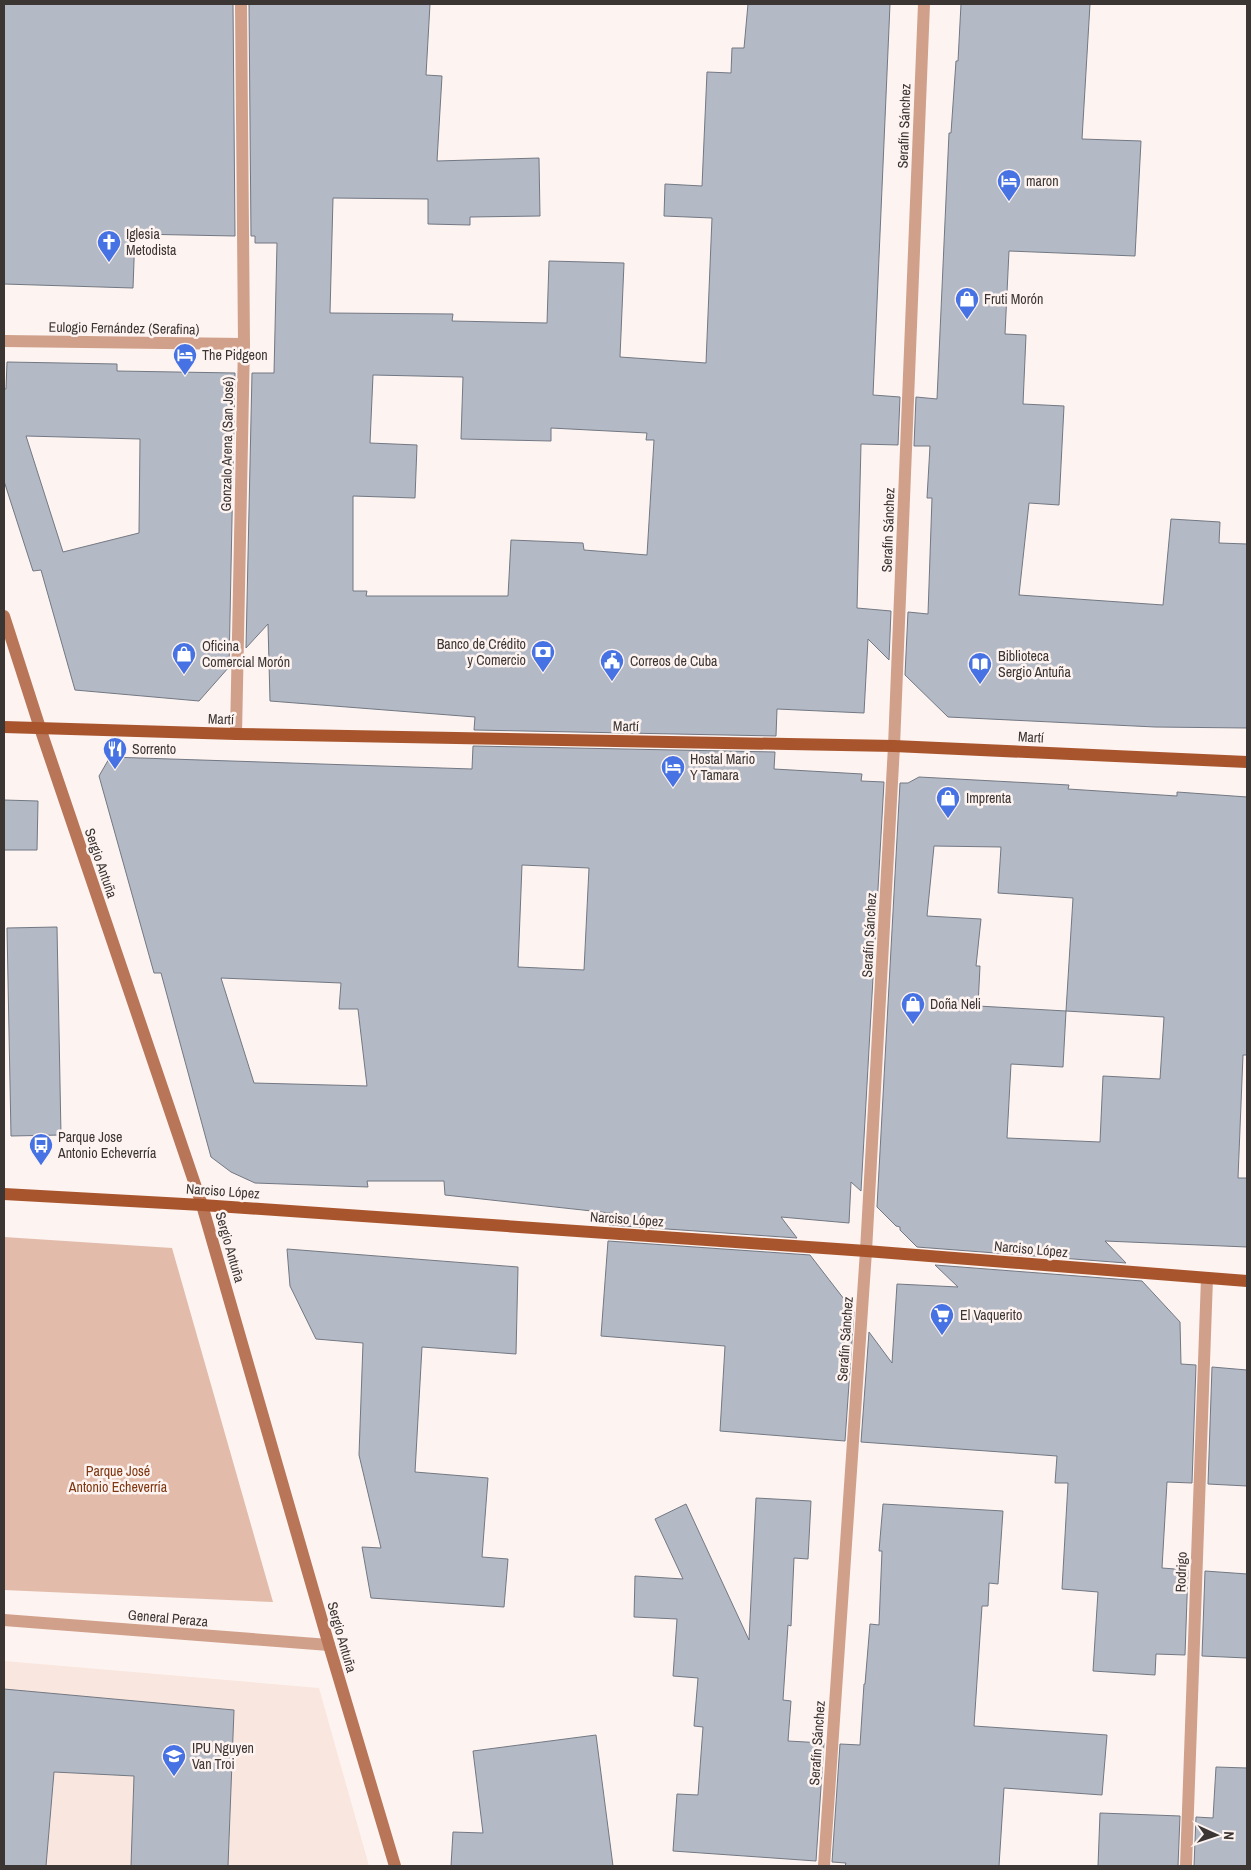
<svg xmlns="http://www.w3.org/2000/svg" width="1251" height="1870" viewBox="0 0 1251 1870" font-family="'Archivo Narrow',sans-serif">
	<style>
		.built { fill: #f9e6de }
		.green { fill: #e2bbaa }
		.building { fill: #b3b9c5; stroke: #727883; fill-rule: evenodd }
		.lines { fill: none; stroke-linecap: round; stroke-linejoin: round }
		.street { stroke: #d0a08b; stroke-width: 12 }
		.secondary { stroke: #b97557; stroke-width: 12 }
		.primary { stroke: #a8552e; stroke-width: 12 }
		.labels { text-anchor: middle; stroke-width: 5; stroke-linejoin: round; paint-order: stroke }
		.street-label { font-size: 14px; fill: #3b3533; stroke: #fdf3f0 }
		.poi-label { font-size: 14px; fill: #3b3533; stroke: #fdf3f0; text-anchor: start }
		.park-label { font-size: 14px; fill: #7f3610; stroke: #fdf3f0 }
	</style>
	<rect width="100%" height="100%" fill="#fdf3f0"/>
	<polygon class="built" points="4,1661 319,1688 369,1866 4,1866"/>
	<polygon class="green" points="4,1237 172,1248 273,1602 4,1590"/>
	<g class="building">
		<polygon points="4,4 233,4 235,236 135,234 133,288 4,284"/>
		<path d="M249,4H430L426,75L442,76L437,161L539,158L540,216L470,217V225L428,224V199L333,198L330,313L453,314L452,321L547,323L549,261L624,263L620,357L706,363L712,218L664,216L665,184L702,186L707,72L731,73L732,48H744L748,4H890L873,395L900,397L898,445L861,444L857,608L891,611L889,660L868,639L864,713L777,709L776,736L474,730L475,717L270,701L268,624L246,648L252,373H274L277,243H255V236H251ZM373,375L463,377L461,439L551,441V428L647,433L646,440H654L647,555L584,550L583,543L511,540L508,596H366L367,591H353V496L415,498L417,445L370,443Z"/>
		<polygon points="961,4 1090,4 1082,139 1141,141 1135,256 1009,251 1005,334 1026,335 1023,404 1064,406 1059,505 1029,503 1019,595 1163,605 1171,519 1220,522 1219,543 1247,544 1247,728 1155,727 948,717 905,675 908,612 928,614 932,498 927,498 930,446 914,446 916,397 937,399 949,133 951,133 956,61 958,61"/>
		<path d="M7,362L117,364V371L235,373L229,667L199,701L75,690L41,570L33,571L4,481V389H6ZM26,436L140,439L139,533L63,552Z"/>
		<path d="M473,746L775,752L774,769L862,774L861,781L884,782L861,1191L851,1182L849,1223L781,1217L797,1238L609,1225L610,1213L445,1195L444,1181H367L368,1187L255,1183L231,1172L211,1157L161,973H154L99,776L110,757L472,769ZM522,865L589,868L584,970L518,967ZM221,978L341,983L339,1009H358L367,1086L254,1083Z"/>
		<path d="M919,777L1069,785L1068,789L1177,796V792L1247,797V1055H1243L1238,1178H1247V1247L1105,1241L1126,1263L917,1247L900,1230V1227L896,1226L877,1207L900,783H908ZM934,846L1001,847L998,893L1073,898L1066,1011L978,1006L980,966H976L981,919L927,916ZM1066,1011L1164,1017L1160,1079L1103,1076L1100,1142L1007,1138L1011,1064L1063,1067Z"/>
		<polygon points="4,800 38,801 37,850 4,850"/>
		<polygon points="57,927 61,1135 11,1136 7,928"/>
		<polygon points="608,1241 810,1255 854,1312 845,1441 720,1431 725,1346 601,1336"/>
		<polygon points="287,1249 518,1267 516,1354 422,1347 415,1472 488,1478 482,1557 508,1559 504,1607 371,1598 362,1547 381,1548 359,1455 363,1343 316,1339 290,1286"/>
		<polygon points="935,1265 1142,1281 1180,1322 1181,1364 1196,1365 1192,1483 1167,1482 1162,1568 1188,1570 1185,1655 1156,1654 1155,1675 1093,1671 1098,1592 1062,1589 1068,1483 1055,1483 1057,1456 861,1442 869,1332 892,1363 897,1284 958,1287"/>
		<polygon points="1212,1367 1247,1370 1247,1486 1208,1484"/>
		<polygon points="756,1498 811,1501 808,1559 794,1558 791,1626 788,1625 783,1700 791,1701 788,1741 824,1743 816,1861 673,1851 677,1794 698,1795 703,1727 694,1726 698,1678 673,1676 677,1619 634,1617 635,1576 683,1579 655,1519 686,1504 749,1640"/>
		<polygon points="883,1504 1003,1511 998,1584 989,1583 988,1606 982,1606 974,1726 1107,1735 1102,1795 1004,1788 999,1866 845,1866 846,1863 832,1862 840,1744 860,1745 864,1684 865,1684 870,1624 879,1625 882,1551 879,1551"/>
		<polygon points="1205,1571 1247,1574 1247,1658 1202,1656"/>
		<polygon points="4,1689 234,1710 228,1866 131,1866 134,1776 54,1772 46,1866 4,1866"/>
		<polygon points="596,1735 613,1866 451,1866 453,1832 483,1833 473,1751"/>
		<polygon points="1216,1767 1247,1768 1247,1866 1194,1866 1196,1817 1213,1818"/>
		<polygon points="1100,1813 1180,1816 1178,1866 1098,1866"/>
	</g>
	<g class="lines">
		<g class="street">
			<polyline points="4,341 244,344"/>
			<polyline points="236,734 244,344 241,4"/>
			<polyline points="4,1620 329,1645"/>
			<polyline points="824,1866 866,1251 894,746 924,4"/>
			<polyline points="1186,1866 1207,1278"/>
		</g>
		<polyline class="secondary" points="4,616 40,728 202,1205 329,1645 395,1866"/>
		<g class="primary">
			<polyline points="4,727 236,734 894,746 1247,762"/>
			<polyline points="4,1194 202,1205 866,1251 1247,1281"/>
		</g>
	</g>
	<defs>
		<g id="hotel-pin" transform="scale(1.25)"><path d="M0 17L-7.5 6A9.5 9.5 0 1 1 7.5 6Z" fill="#4772e4" stroke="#fdf3f0"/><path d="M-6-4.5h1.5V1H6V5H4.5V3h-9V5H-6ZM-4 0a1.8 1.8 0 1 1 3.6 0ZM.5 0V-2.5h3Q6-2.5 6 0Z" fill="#fff"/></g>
		<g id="church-pin" transform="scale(1.25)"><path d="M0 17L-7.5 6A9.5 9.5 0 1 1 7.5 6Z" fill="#4772e4" stroke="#fdf3f0"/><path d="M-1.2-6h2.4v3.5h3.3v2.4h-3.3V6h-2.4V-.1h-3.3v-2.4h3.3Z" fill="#fff"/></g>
		<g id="shop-pin" transform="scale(1.25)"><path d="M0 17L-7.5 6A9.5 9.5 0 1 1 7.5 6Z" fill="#4772e4" stroke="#fdf3f0"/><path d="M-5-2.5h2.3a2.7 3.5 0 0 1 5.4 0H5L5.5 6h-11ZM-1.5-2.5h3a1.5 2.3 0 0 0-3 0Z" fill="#fff"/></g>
		<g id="bank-pin" transform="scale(1.25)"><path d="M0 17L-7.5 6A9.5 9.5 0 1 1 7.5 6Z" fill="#4772e4" stroke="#fdf3f0"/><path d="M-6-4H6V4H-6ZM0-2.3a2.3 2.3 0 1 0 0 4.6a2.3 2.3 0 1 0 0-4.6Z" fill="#fff"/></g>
		<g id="civic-pin" transform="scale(1.25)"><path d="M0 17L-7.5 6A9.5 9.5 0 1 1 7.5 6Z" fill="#4772e4" stroke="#fdf3f0"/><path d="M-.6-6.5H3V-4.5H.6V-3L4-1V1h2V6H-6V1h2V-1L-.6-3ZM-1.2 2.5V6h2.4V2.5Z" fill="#fff"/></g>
		<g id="library-pin" transform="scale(1.25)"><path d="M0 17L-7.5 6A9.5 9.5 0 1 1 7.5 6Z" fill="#4772e4" stroke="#fdf3f0"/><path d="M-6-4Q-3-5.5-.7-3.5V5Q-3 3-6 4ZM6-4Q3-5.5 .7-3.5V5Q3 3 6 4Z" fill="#fff"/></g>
		<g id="restaurant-pin" transform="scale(1.25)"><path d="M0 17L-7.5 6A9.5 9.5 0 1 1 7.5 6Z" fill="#4772e4" stroke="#fdf3f0"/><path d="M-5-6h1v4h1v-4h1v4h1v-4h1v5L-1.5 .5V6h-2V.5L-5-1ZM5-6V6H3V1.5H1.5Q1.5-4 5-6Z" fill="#fff"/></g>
		<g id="bus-pin" transform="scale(1.25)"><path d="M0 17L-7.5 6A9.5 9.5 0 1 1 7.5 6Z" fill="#4772e4" stroke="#fdf3f0"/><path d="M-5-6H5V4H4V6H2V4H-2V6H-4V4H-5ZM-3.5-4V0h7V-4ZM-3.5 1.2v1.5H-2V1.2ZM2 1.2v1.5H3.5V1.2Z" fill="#fff"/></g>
		<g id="supermarket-pin" transform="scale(1.25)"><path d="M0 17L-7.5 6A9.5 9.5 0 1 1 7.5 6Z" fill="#4772e4" stroke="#fdf3f0"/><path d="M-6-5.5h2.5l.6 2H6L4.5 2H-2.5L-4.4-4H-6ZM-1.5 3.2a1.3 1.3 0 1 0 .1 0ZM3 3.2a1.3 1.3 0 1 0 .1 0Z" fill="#fff"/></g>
		<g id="school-pin" transform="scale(1.25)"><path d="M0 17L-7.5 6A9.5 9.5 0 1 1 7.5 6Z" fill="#4772e4" stroke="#fdf3f0"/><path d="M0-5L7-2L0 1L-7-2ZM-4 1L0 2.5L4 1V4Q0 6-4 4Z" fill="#fff"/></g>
	</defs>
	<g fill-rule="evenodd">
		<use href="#hotel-pin" x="1009" y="181"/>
		<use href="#church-pin" x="109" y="242"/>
		<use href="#shop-pin" x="967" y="299"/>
		<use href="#hotel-pin" x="185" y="355"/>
		<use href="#bank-pin" x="543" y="652"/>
		<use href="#shop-pin" x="184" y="654"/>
		<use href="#civic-pin" x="612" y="661"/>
		<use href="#library-pin" x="980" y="664"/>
		<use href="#restaurant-pin" x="115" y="749"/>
		<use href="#hotel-pin" x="673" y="767"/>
		<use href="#shop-pin" x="948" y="798"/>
		<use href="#shop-pin" x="913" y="1004"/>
		<use href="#bus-pin" x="41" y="1145"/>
		<use href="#supermarket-pin" x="942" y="1315"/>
		<use href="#school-pin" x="174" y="1756"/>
	</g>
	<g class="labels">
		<g class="street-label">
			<text transform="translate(904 126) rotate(-88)" y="5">Serafín Sánchez</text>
			<text transform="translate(124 328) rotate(1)" y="5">Eulogio Fernández (Serafina)</text>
			<text transform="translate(227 444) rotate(-89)" y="5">Gonzalo Arena (San José)</text>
			<text transform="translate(888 530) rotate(-88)" y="5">Serafín Sánchez</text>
			<text transform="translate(221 719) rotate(2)" y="5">Martí</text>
			<text transform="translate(626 726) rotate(1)" y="5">Martí</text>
			<text transform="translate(1031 737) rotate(3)" y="5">Martí</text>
			<text transform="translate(101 863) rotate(71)" y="5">Sergio Antuña</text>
			<text transform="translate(869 935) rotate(-87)" y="5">Serafín Sánchez</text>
			<text transform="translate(223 1191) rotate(4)" y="5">Narciso López</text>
			<text transform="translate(627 1219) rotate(4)" y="5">Narciso López</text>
			<text transform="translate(230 1247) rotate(74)" y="5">Sergio Antuña</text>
			<text transform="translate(1031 1249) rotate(5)" y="5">Narciso López</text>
			<text transform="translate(845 1339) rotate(-86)" y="5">Serafín Sánchez</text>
			<text transform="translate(1181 1572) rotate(-88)" y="5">Rodrigo</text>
			<text transform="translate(168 1618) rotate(5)" y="5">General Peraza</text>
			<text transform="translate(342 1637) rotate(74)" y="5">Sergio Antuña</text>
			<text transform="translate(817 1743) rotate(-86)" y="5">Serafín Sánchez</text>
		</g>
		<g class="poi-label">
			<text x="1026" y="186">maron</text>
			<text x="126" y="239">Iglesia<tspan x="126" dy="16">Metodista</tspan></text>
			<text x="984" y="304">Fruti Morón</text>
			<text x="202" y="360">The Pidgeon</text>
			<text x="526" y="649" text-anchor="end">Banco de Crédito<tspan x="526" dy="16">y Comercio</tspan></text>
			<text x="202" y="651">Oficina<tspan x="202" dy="16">Comercial Morón</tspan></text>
			<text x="998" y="661">Biblioteca<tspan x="998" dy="16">Sergio Antuña</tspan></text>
			<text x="630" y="666">Correos de Cuba</text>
			<text x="132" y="754">Sorrento</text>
			<text x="690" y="764">Hostal Mario<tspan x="690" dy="16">Y Tamara</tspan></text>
			<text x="966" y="803">Imprenta</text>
			<text x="930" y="1009">Doña Neli</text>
			<text x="58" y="1142">Parque Jose<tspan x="58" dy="16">Antonio Echeverría</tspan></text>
			<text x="960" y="1320">El Vaquerito</text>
			<text x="192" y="1753">IPU Nguyen<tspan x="192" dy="16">Van Troi</tspan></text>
		</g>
		<g class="park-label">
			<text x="118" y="1476">Parque José<tspan x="118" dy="16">Antonio Echeverría</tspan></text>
		</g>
	</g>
	<rect width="1251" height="1870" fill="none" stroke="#3b3533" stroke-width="10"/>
	<g transform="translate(1216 1835) rotate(93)" stroke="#fdf3f0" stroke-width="4" paint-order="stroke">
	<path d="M0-4L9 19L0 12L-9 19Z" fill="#3b3533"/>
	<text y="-8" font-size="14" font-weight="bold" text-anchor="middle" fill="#3b3533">N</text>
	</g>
</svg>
